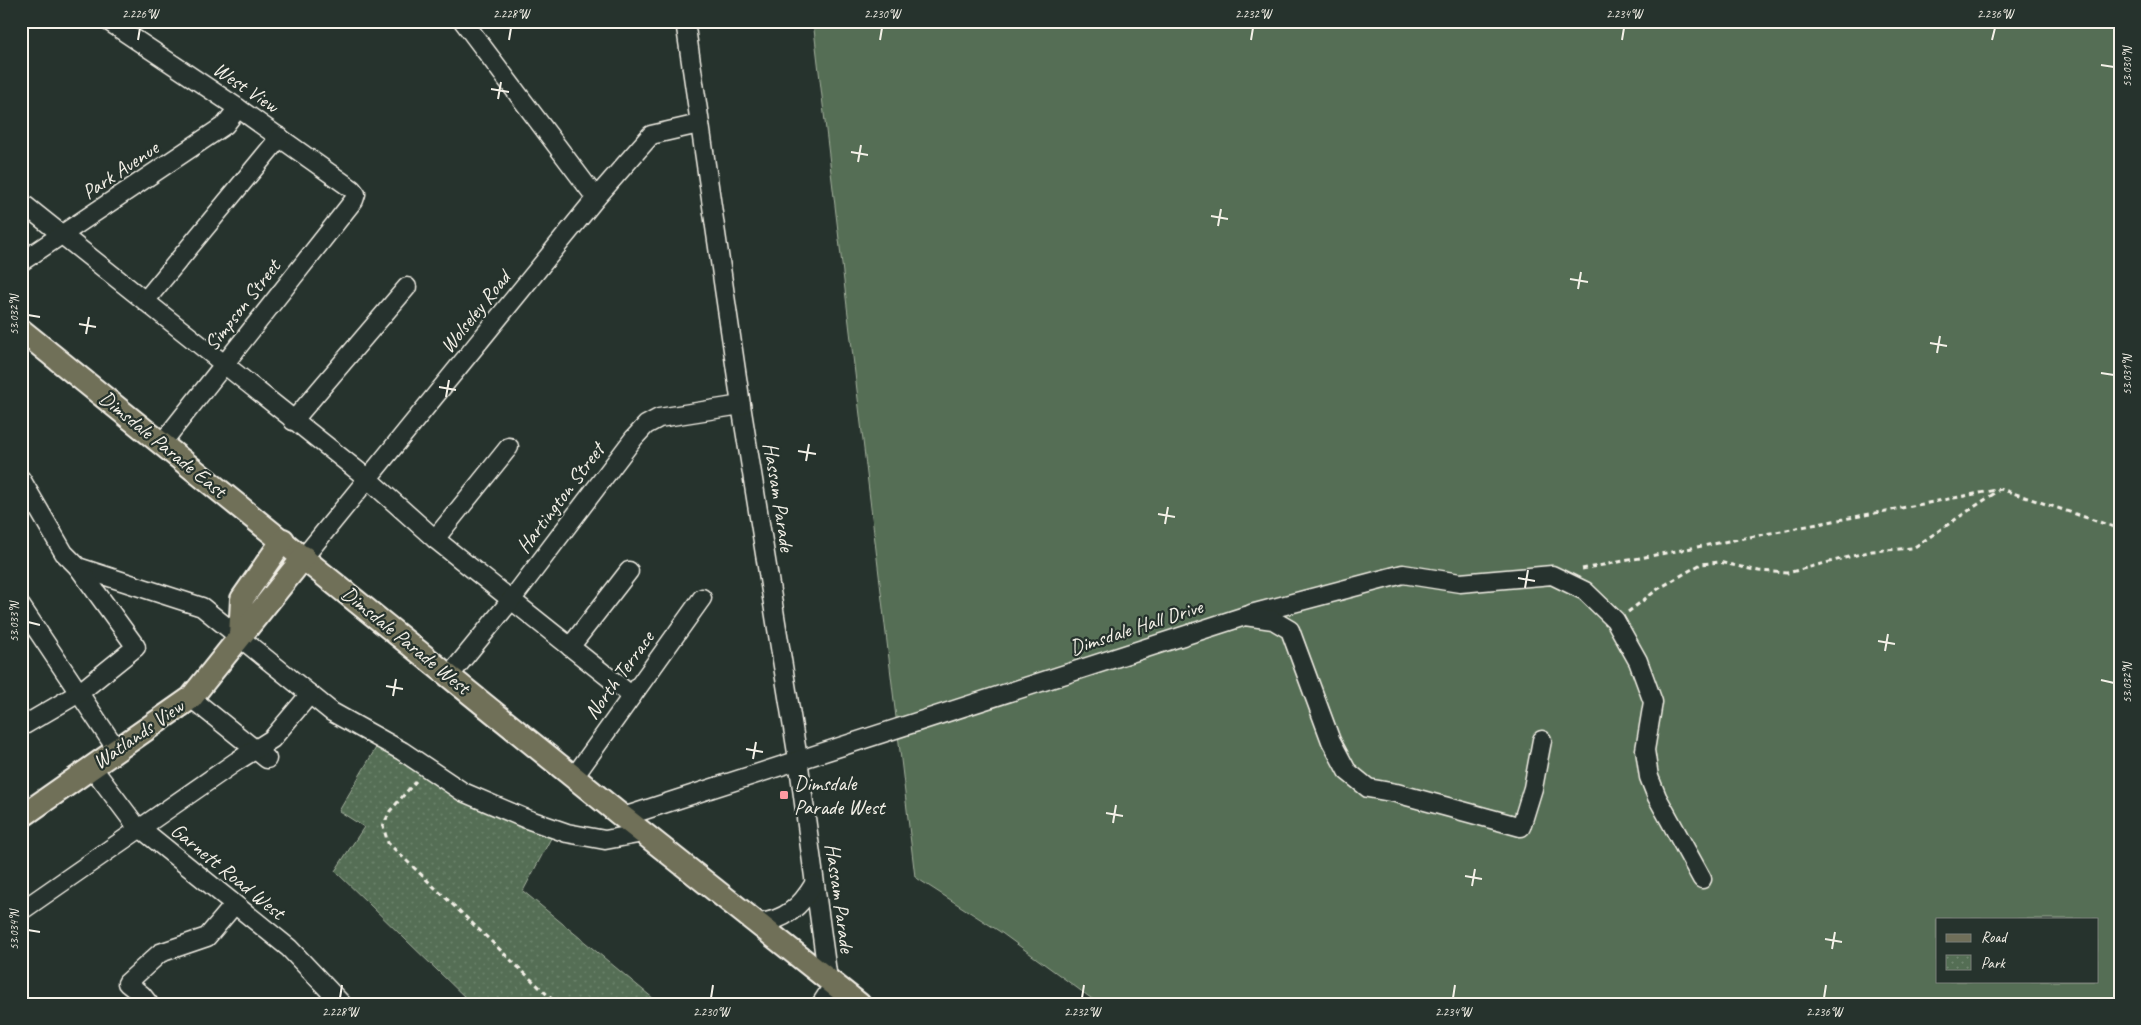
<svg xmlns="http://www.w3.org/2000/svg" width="2141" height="1025" viewBox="0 0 2141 1025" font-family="Caveat,sans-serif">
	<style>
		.grass { fill: #546e54; stroke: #a4b09e; fill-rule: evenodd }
		.park { fill: url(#park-dots); stroke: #a4b09e }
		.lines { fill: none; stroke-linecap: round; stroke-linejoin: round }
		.minor-casing { stroke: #f4f1e8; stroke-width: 21 }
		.major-casing { stroke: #f4f1e8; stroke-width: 26 }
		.path { stroke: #f4f1e8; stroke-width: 3; stroke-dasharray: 5 4; stroke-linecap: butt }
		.minor { stroke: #26332d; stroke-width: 18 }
		.major { stroke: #706f59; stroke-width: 22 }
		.ticks { fill: none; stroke: #f4f1e8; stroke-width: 2 }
		.poi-dot { fill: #ff9aa2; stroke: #26332d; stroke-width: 2 }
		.labels { text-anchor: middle; stroke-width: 4.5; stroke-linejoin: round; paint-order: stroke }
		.street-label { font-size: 21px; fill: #f4f1e8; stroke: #26332d }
		.poi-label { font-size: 21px; fill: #f4f1e8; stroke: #26332d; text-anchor: start }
		.neatline { fill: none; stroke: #f4f1e8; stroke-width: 2 }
		.ticks-label { font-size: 12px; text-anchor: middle; fill: #f4f1e8 }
	</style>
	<defs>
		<pattern id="park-dots" width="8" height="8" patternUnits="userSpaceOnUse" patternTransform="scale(1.25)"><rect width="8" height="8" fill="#546e54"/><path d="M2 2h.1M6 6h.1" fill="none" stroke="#6d836d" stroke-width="1.8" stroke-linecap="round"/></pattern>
	</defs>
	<rect width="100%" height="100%" fill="#26332d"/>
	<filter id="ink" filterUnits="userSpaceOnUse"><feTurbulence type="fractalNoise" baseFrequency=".02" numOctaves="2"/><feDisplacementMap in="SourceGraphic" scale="10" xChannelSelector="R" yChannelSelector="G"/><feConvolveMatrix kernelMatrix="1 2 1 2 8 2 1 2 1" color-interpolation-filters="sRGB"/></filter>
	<g filter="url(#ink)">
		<path class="grass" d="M813,21H2120V1004H1099L999,931L915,877ZM1937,919H2097V981H1937Z"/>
		<polygon class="park" points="377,746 551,838 523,891 660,1004 472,1004 335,871 364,827 339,811"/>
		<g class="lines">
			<g class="minor-casing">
				<g id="minor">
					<polyline points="108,21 238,108 352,189 356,194 354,200 162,443"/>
					<polyline points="463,21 596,198"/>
					<polyline points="685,21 741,405 798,759 828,980"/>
					<polyline points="21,202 368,479 435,539 632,696"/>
					<polyline points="21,262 225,125 238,108"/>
					<polyline points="145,301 280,137"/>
					<polyline points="293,421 407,287"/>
					<polyline points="21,479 64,553 78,567 202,607 332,712 402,751 463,792 524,818 567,833 605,840 643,833"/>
					<polyline points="435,539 509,447"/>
					<polyline points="304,557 596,198 651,135 699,124"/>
					<polyline points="21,606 117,750"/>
					<polyline points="1251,614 1403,574 1460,583 1552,575 1585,591 1615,620 1638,661 1653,702 1645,750 1649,777 1657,797 1702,879"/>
					<polyline points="570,647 629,571"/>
					<polyline points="450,675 512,599 634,438 646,425 659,418 741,405"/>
					<polyline points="191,698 267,759"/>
					<polyline points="21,727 79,693 136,647 78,567"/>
					<polyline points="92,767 134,823 289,948 342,1004"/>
					<polyline points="574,777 702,598"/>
					<polyline points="623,817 1245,616 1273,620 1290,630 1331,741 1347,771 1368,788 1396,793 1521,827 1533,788 1542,740"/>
					<polyline points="21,911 237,761 272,739 310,694"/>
					<path d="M758,923C785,921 801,906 814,884"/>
					<polyline points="149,1004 142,995 127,983 160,953 207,937 234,905"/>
					<polyline points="821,1004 834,984"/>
				</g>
			</g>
			<g class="major-casing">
				<g id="major">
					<polyline points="21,330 623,817 859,1004"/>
					<polyline points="240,636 242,599 283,540"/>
					<polyline points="21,817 191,698 304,557"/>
				</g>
			</g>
			<g class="path">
				<polyline points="1582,569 2001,489 2120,529"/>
				<polyline points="1628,612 1658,589 1701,564 1719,562 1759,571 1787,573 1872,551 1913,548 1998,491"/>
				<polyline points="416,781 390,811 383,826 388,843 557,1004"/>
			</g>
			<use href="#minor" class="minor"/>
			<use href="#major" class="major"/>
		</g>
	</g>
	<path class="ticks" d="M138,40L140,28M509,40L511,28M880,40L882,28M1251,40L1253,28M1622,40L1624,28M1992,40L1995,28M2101,65L2114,67M491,89L509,92M498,99L501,82M851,152L868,155M858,162L861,145M1211,216L1228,219M1218,226L1221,209M1570,279L1588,282M1578,289L1581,272M28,315L40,317M79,324L96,327M86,334L89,317M1930,343L1947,346M1937,353L1940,336M2101,373L2114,375M439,387L456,390M446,397L449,380M798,451L816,454M806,461L809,444M1158,514L1175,517M1165,524L1168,507M1518,578L1535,581M1525,588L1528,570M28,622L40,625M1878,641L1895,644M1885,651L1888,634M2101,680L2114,683M386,686L403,689M393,696L396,679M746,749L763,752M753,759L756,742M1106,813L1123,816M1113,823L1116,805M1465,876L1482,879M1472,886L1475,869M28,930L40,932M1825,939L1842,942M1832,949L1835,932M340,998L342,985M711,998L713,985M1082,998L1084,985M1453,998L1455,985M1824,998L1826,985"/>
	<rect class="poi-dot" x="779" y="790" width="10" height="10" rx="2.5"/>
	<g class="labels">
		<g class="street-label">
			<text transform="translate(246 87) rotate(34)" y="7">West View</text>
			<text transform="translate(120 170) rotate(-34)" y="7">Park Avenue</text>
			<text transform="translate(242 305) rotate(-52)" y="7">Simpson Street</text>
			<text transform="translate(475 312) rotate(-51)" y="7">Wolseley Road</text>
			<text transform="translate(163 444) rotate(39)" y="7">Dimsdale Parade East</text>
			<text transform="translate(779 497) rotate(81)" y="7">Hassam Parade</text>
			<text transform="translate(560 498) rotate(-53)" y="7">Hartington Street</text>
			<text transform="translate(1136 627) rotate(-18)" y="7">Dimsdale Hall Drive</text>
			<text transform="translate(406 640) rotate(39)" y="7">Dimsdale Parade West</text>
			<text transform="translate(619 675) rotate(-54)" y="7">North Terrace</text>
			<text transform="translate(138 734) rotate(-35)" y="7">Watlands View</text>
			<text transform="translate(228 871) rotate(39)" y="7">Garnett Road West</text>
			<text transform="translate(840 898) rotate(82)" y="7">Hassam Parade</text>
		</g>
		<g class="poi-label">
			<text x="794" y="790">Dimsdale<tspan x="794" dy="24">Parade West</tspan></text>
		</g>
	</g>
	<rect width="2141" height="1025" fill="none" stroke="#26332d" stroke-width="55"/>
	<rect x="1936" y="918" width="162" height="65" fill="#26332d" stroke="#787f78"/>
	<rect x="1946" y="934" width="25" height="8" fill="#706f59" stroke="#787f78"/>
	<text x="1981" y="942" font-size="15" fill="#f4f1e8">Road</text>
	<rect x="1946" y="955" width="25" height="15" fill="url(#park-dots)" stroke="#787f78"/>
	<text x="1981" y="968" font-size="15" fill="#f4f1e8">Park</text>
	<rect x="28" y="28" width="2086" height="970" class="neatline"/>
	<g class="ticks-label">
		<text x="140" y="18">2.226°W</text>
		<text x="511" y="18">2.228°W</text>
		<text x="882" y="18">2.230°W</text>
		<text x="1253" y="18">2.232°W</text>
		<text x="1624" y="18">2.234°W</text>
		<text x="1995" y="18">2.236°W</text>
		<text transform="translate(2127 67) rotate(-90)" y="4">53.030°N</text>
		<text transform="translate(14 315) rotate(-90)" y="4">53.032°N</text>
		<text transform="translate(2127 375) rotate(-90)" y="4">53.031°N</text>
		<text transform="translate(14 622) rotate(-90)" y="4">53.033°N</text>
		<text transform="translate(2127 683) rotate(-90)" y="4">53.032°N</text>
		<text transform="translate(14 930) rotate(-90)" y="4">53.034°N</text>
		<text x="340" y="1016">2.228°W</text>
		<text x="711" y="1016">2.230°W</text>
		<text x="1082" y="1016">2.232°W</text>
		<text x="1453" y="1016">2.234°W</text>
		<text x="1824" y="1016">2.236°W</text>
	</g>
</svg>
